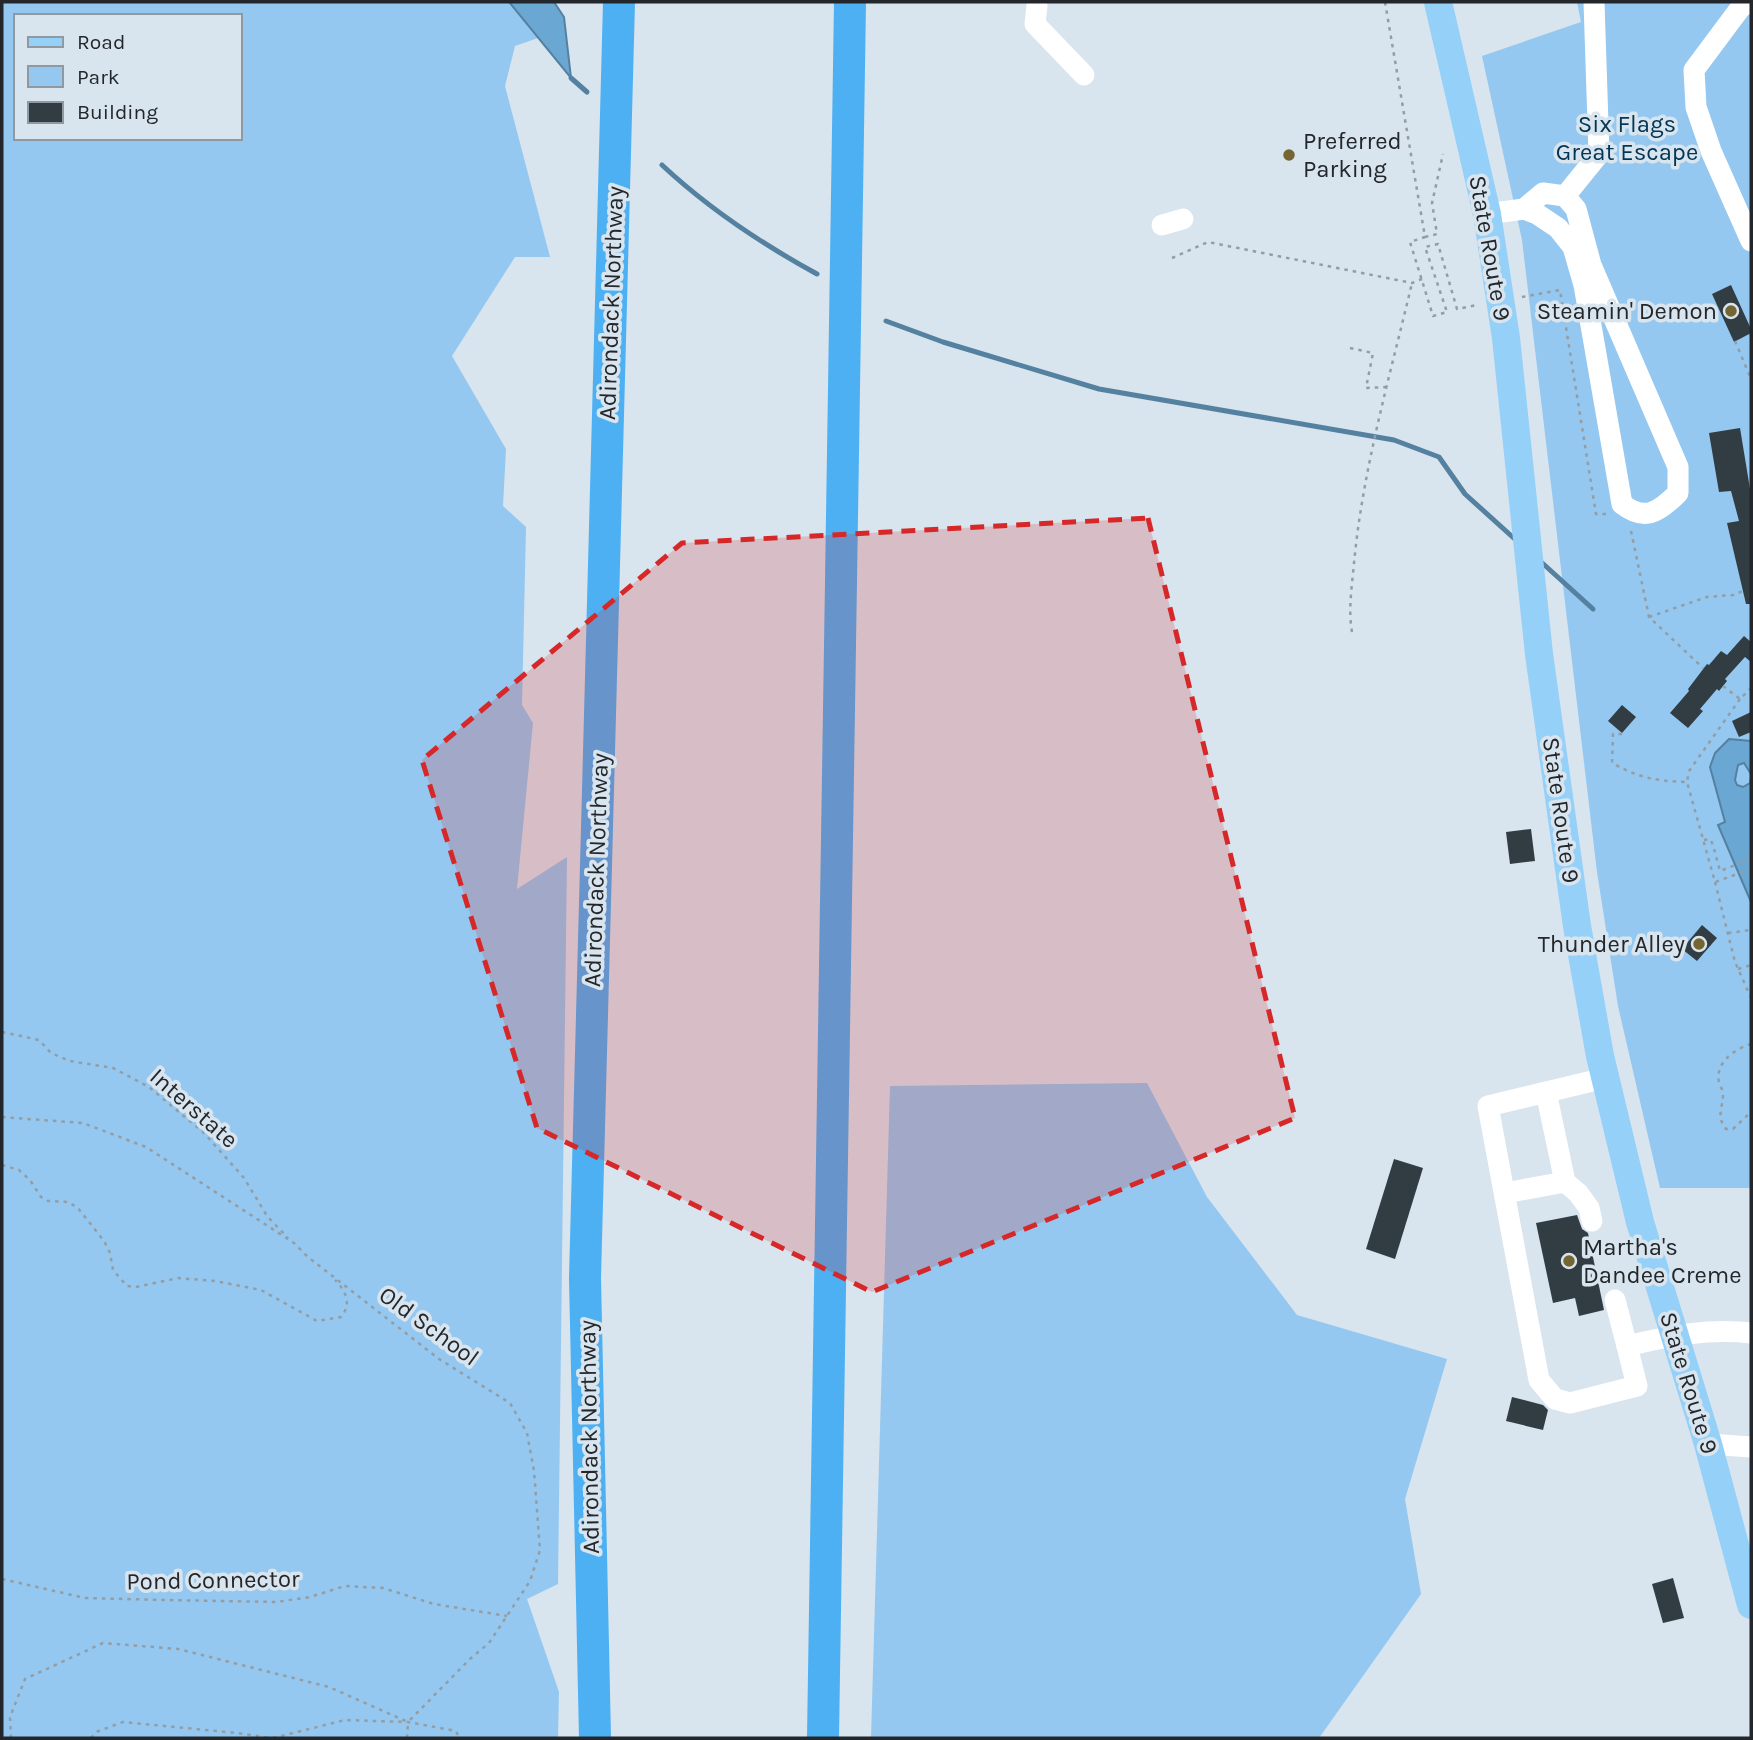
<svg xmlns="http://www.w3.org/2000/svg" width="1753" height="1740" viewBox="0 0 1753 1740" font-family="Karla,sans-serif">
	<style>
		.green { fill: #94c8f0; fill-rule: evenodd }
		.water { fill: #6aa7d3; stroke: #5581a1; stroke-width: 2 }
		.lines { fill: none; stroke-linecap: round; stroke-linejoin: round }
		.stream { stroke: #5581a1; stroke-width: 5 }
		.building { fill: #323c43 }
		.path { stroke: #949da4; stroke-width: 2.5; stroke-dasharray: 3.5 5; stroke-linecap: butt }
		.minor { stroke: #fff; stroke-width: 21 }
		.major { stroke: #94d0f8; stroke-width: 28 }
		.highway { stroke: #4cb0f3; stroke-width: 32 }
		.marked { fill: #d62828; fill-opacity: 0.2; stroke: #d62828; stroke-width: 5; stroke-dasharray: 14 9; stroke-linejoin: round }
		.poi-dot { fill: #756532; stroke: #d8e4ee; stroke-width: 2.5 }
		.labels { text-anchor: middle; stroke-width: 7; stroke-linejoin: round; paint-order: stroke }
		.park-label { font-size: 24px; fill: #033654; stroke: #d8e4ee }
		.poi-label { font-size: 24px; fill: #23272b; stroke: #d8e4ee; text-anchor: start }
		.street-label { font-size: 24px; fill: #23272b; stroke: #d8e4ee }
	</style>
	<rect width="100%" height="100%" fill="#d8e4ee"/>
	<g class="green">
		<path d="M2,2H509L538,38L515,46L505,86L550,257H515L452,356L506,449L503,506L526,527L522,705L533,723L517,889L567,857L558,1584L527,1599L559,1692L558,1738H2ZM16,16H240V138H16Z"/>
		<polygon points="1577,2 1751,2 1751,1188 1660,1188 1618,1006 1597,872 1522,240 1482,56 1581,22"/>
		<polygon points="1147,1083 1207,1197 1297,1315 1447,1359 1405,1499 1421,1594 1319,1738 871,1738 890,1086"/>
	</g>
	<g class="water">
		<polygon points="509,2 554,2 564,17 571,78"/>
		<polygon points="1729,739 1751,741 1751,774 1744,763 1738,765 1735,780 1737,785 1743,787 1750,783 1751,777 1751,902 1718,825 1725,822 1710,767 1715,753"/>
	</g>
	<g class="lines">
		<g class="stream">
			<polyline points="571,78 587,92"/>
			<path d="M662,165C707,207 762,244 817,274"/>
			<polyline points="886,321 943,342 1099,389 1394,440 1439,457 1465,494 1517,541"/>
			<polyline points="1540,561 1593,609"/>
		</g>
	</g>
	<g class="building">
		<polygon points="1731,285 1751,329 1751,333 1734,342 1712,294"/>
		<polygon points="1740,428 1751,495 1751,604 1746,604 1727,523 1739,521 1731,491 1719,492 1709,433"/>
		<polygon points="1744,636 1751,642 1751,662 1745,657 1725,679 1727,681 1719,691 1717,689 1700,709 1703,711 1688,728 1670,713 1689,691 1688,689 1707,664 1709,665 1721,651 1727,655"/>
		<polygon points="1622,705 1636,717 1622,733 1608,721"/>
		<polygon points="1751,712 1751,732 1739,737 1732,721"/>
		<polygon points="1531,829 1535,861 1510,864 1506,832"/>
		<polygon points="1702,925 1717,938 1697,961 1682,949"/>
		<polygon points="1394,1159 1423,1168 1395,1259 1366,1249"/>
		<polygon points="1577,1215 1582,1229 1588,1233 1604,1310 1579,1316 1575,1298 1553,1303 1536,1223"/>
		<polygon points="1512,1397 1543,1405 1548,1410 1543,1430 1506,1421"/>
		<polygon points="1673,1578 1684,1618 1663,1623 1652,1584"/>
	</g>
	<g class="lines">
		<g class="path">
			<polyline points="1385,2 1425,237 1410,242 1433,316 1447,312 1425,247 1438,244 1457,309 1477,305"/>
			<polyline points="1425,237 1437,234 1432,203 1443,154"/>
			<polyline points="1172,258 1208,242 1412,283 1422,279"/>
			<polyline points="1522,297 1560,290 1596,514 1607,514"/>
			<polyline points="1750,334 1751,336"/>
			<polyline points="1735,341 1751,379"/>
			<polyline points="1350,348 1373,353 1366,388 1387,387"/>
			<polyline points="1631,531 1649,617 1703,668"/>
			<polyline points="1649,617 1707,597 1733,595 1743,591"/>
			<path d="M1352,632C1348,609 1352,586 1354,563C1363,468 1390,376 1412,283"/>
			<polyline points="1723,686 1740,699 1751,688"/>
			<polyline points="1740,699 1689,771 1687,782 1715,882 1751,869"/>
			<path d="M1622,734H1613L1612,763C1639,778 1656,781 1687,782"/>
			<polyline points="1704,840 1710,839 1713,845 1720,871 1751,859"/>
			<polyline points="1715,882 1735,962 1751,998"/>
			<polyline points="1728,933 1751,930"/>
			<polyline points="1738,969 1751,965"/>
			<polyline points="2,1032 39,1040 51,1053 70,1061 113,1068 149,1087 204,1133 244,1178 267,1216 288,1238"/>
			<path d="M1751,1044C1735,1049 1715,1062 1719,1082C1720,1086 1722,1089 1723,1092C1724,1107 1715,1115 1726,1129H1733L1751,1112"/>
			<polyline points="2,1117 83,1123 146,1147 294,1243 308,1257 439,1359 510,1403 527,1433 534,1471 540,1550 530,1581 489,1643 471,1658 408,1722"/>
			<path d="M2,1165L19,1170L30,1180L41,1197L48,1201L68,1202L78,1208L104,1241L110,1253L113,1270L127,1286L136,1287L178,1278L215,1281L261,1290L317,1321L341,1317C352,1304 346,1291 335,1280"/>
			<polyline points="2,1579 85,1598 165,1600 276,1602 310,1597 345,1586 383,1588 434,1604 507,1616"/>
			<polyline points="11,1738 10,1717 25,1679 103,1643 178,1649 329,1687 408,1722"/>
			<polyline points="91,1738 96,1732 123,1722 237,1733 271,1738"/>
			<polyline points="273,1738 345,1720 408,1722 456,1731 459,1738"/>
			<polyline points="407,1738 408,1722"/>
		</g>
		<g class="minor">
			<polyline points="1749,2 1741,7 1694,70 1696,107 1711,151 1751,241"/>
			<polyline points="1037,6 1035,24 1084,75"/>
			<polyline points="1565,196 1599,154 1594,2"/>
			<path d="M1487,214L1524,209L1537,214L1558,228L1573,247L1584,285L1622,504C1645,522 1659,512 1678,493V467L1591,265L1576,209L1565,196L1543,193L1524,209"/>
			<polyline points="1162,225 1183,219"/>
			<path d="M1605,1078L1488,1106L1539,1380L1555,1399L1570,1403L1637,1386L1627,1346C1668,1336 1709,1328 1751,1333"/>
			<polyline points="1546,1092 1565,1182 1578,1193 1589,1208 1592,1221"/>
			<polyline points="1505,1193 1565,1182"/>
			<polyline points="1615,1300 1627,1346"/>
			<polyline points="1708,1444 1751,1447"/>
		</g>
		<polyline class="major" points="1438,2 1487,214 1506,338 1539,654 1577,926 1600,1056 1640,1222 1708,1444 1751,1605"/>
		<g class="highway">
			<polyline points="595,1738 585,1278 619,2"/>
			<polyline points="823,1738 850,2"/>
		</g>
	</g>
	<path class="marked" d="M1148,518L1295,1118L872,1292L537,1128L422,760L682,543Z"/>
	<g class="poi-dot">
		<circle cx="1289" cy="155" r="7"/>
		<circle cx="1731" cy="311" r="7"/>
		<circle cx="1699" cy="944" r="7"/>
		<circle cx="1569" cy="1261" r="7"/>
	</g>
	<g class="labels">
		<g class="park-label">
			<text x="1627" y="132">Six Flags<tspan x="1627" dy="28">Great Escape</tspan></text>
		</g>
		<g class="poi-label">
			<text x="1303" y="149">Preferred<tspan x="1303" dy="28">Parking</tspan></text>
			<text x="1717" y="319" text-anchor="end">Steamin' Demon</text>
			<text x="1685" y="952" text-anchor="end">Thunder Alley</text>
			<text x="1583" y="1255">Martha's<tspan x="1583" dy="28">Dandee Creme</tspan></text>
		</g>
		<g class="street-label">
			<text transform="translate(1490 248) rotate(80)" y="8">State Route 9</text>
			<text transform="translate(611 303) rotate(-88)" y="8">Adirondack Northway</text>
			<text transform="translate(1561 810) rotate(82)" y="8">State Route 9</text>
			<text transform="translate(596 870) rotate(-88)" y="8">Adirondack Northway</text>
			<text transform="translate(194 1108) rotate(41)" y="8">Interstate</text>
			<text transform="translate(429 1326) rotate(36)" y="8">Old School</text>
			<text transform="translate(1689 1383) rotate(73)" y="8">State Route 9</text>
			<text transform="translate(589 1437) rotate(-91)" y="8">Adirondack Northway</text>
			<text transform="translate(213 1580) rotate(-1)" y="8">Pond Connector</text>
		</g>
	</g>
	<rect width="1753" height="1740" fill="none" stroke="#23272b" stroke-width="7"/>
	<rect x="14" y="14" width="228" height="126" fill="#d8e4ee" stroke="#9098a0" stroke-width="2"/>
	<rect x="28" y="37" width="35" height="10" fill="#94d0f8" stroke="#9098a0" stroke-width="2"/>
	<text x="77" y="49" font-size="21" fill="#23272b">Road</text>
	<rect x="28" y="66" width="35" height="21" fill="#94c8f0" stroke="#9098a0" stroke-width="2"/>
	<text x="77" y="84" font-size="21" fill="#23272b">Park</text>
	<rect x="28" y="102" width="35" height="21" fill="#323c43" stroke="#9098a0" stroke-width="2"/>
	<text x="77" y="119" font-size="21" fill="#23272b">Building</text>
</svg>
